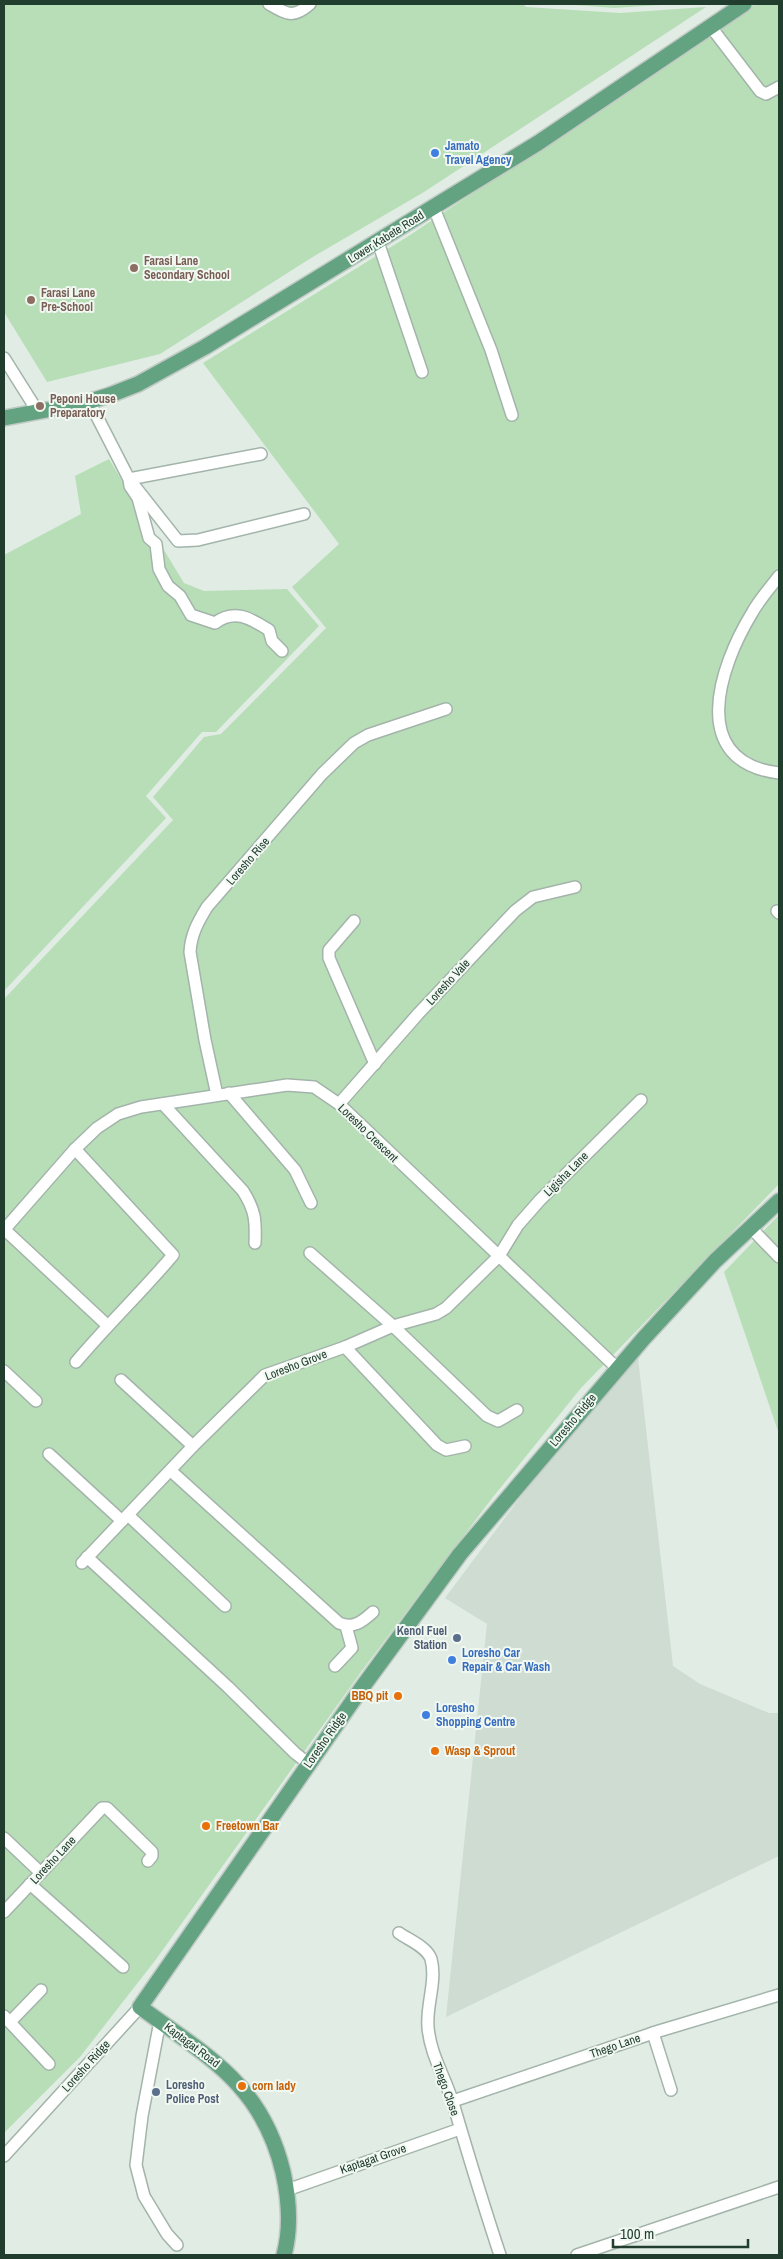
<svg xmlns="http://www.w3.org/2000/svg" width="783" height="2259" viewBox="0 0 783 2259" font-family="'Archivo Narrow',sans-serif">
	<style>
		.built { fill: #cedcd2 }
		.green { fill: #b8deb8 }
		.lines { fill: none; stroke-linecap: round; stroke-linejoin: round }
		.minor-casing { stroke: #a3b4aa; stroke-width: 14 }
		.major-casing { stroke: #c1c9c4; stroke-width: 18 }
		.minor { stroke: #fff; stroke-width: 11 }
		.major { stroke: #63a382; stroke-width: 15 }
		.shop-dot { fill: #3f7fe0; stroke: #f1f8f2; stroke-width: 2 }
		.education-dot { fill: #8d6e63; stroke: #f1f8f2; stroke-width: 2 }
		.service-dot { fill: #5c6f8a; stroke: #f1f8f2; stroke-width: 2 }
		.food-dot { fill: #e8710a; stroke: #f1f8f2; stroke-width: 2 }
		.labels { text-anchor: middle; stroke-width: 4; stroke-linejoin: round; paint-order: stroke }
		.shop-label { font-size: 12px; font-weight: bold; fill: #366cbe; stroke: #f1f8f2; text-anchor: start }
		.street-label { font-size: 12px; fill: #203d2e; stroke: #f1f8f2 }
		.education-label { font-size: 12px; font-weight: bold; fill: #785e54; stroke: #f1f8f2; text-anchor: start }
		.service-label { font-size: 12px; font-weight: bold; fill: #4e5e75; stroke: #f1f8f2; text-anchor: end }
		.food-label { font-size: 12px; font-weight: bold; fill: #c56008; stroke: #f1f8f2; text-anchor: start }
	</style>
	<rect width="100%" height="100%" fill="#e0ece4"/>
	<polygon class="built" points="638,1358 673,1666 700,1684 769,1713 779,1713 779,1856 446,2017 487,1624 445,1598 540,1471"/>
	<g class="green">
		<polygon points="4,4 523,4 526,7 620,13 706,7 424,192 311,258 160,354 47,382 4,312"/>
		<polygon points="562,4 677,4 614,8"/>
		<polygon points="756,4 779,4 779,1184 581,1388 493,1497 361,1672 157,1958 80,2057 4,2133 4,999 173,820 153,797 204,737 221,734 326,628 292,587 339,544 203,363 407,237"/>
		<polygon points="109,459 184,583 204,591 287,589 319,626 216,732 202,732 146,796 166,818 4,991 4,555 81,514 75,476"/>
		<polygon points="779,1215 779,1434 724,1272"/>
	</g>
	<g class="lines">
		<g class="minor-casing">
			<g id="minor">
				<path d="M269,4C287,14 293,19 310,4"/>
				<polyline points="711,27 760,91 766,94 779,87"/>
				<polyline points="434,208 491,350 512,415"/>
				<polyline points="378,242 422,372"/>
				<polyline points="4,358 38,412"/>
				<polyline points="89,401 129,479 178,541 198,540 304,514"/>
				<path d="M261,454L129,479L130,486L138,498L149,538L156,544L159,569L168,586L180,596L191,615L215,623C235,608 251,619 269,630L272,641L282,651"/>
				<path d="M779,576C770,588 759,600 752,613C719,667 687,762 779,773"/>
				<polyline points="777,911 779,913"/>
				<polyline points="354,921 329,950 329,958 375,1064"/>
				<polyline points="229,1093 295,1170 311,1203"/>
				<path d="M217,1095L205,1040L190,952C191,934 198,922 207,907L322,774L354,743L368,735L446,709"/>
				<path d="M163,1104L243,1191C255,1210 256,1220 255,1243"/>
				<polyline points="339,1104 418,1014 515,911 533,897 575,887"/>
				<path d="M75,1149L173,1255C142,1292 107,1325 76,1362"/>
				<polyline points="751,1228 779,1257"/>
				<polyline points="4,1229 107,1325"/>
				<polyline points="4,1230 75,1149 97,1128 118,1114 141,1107 287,1085 314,1087 339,1104 617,1368"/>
				<polyline points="310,1253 393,1326 487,1416 498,1421 517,1410"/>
				<polyline points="345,1347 437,1445 446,1450 465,1446"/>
				<polyline points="4,1371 36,1401"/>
				<polyline points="121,1380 193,1446"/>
				<polyline points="49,1454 122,1521"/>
				<path d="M171,1471L339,1623C353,1629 362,1622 373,1612"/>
				<polyline points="128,1515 225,1606"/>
				<polyline points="87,1557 228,1687 295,1753 309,1764"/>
				<polyline points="82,1563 195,1444 265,1375 345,1347 393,1326 436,1314 446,1308 499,1256 518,1225 540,1200 641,1100"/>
				<polyline points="335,1666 352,1648 346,1626"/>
				<polyline points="4,1838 41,1873"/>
				<polyline points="30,1884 123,1967"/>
				<polyline points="4,1912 102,1808 107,1808 152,1852 152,1856 148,1861"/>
				<path d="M399,1933C409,1940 427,1947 431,1959C437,1981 426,2005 428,2027C430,2054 445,2077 453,2103C468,2154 483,2204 500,2255"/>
				<polyline points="4,2016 49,2064"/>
				<polyline points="160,2021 142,2116 136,2165 144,2196 167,2234 177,2245"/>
				<polyline points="10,2022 41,1990"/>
				<polyline points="653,2033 671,2090"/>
				<polyline points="453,2101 659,2031 779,1995"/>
				<polyline points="4,2156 140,2007"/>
				<polyline points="287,2190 460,2129"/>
				<polyline points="577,2255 779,2187"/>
			</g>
		</g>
		<g class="major-casing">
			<g id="major">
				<polyline points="4,418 84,403 110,395 138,384 205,347 538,143 744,4"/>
				<path d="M284,2255C291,2229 289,2199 283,2172C262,2084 208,2057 140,2007L361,1689L460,1554L644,1338L715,1261L779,1201"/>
			</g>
		</g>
		<use href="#minor" class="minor"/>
		<use href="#major" class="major"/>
	</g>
	<g class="shop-dot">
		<circle cx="435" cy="153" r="5"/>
		<circle cx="452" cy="1660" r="5"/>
		<circle cx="426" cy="1715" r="5"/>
	</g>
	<g class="education-dot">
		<circle cx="134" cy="268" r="5"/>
		<circle cx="31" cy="300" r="5"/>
		<circle cx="40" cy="406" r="5"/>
	</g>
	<g class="service-dot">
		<circle cx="457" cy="1638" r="5"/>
		<circle cx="156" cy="2092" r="5"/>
	</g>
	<g class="food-dot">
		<circle cx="398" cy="1696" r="5"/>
		<circle cx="435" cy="1751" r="5"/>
		<circle cx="206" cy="1826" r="5"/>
		<circle cx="242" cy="2086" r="5"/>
	</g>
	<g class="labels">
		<g class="shop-label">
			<text x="445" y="150">Jamato<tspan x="445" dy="14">Travel Agency</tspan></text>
			<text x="462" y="1657">Loresho Car<tspan x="462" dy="14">Repair &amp; Car Wash</tspan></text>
			<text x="436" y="1712">Loresho<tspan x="436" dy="14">Shopping Centre</tspan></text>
		</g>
		<g class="street-label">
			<text transform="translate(386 237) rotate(-32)" y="4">Lower Kabete Road</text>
			<text transform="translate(248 861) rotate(-49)" y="4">Loresho Rise</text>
			<text transform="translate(448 982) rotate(-47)" y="4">Loresho Vale</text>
			<text transform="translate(368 1133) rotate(44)" y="4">Loresho Crescent</text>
			<text transform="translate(566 1174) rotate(-45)" y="4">Ligisha Lane</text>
			<text transform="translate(296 1365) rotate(-21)" y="4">Loresho Grove</text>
			<text transform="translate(573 1420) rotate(-50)" y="4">Loresho Ridge</text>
			<text transform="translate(325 1740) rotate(-55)" y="4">Loresho Ridge</text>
			<text transform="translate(53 1860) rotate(-47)" y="4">Loresho Lane</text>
			<text transform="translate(192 2045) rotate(37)" y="4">Kaptagat Road</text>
			<text transform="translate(615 2046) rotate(-19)" y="4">Thego Lane</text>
			<text transform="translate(86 2066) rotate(-48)" y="4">Loresho Ridge</text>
			<text transform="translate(446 2089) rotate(70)" y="4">Thego Close</text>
			<text transform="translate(373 2159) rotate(-19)" y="4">Kaptagat Grove</text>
		</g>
		<g class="education-label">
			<text x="144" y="265">Farasi Lane<tspan x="144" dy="14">Secondary School</tspan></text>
			<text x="41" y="297">Farasi Lane<tspan x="41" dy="14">Pre-School</tspan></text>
			<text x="50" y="403">Peponi House<tspan x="50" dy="14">Preparatory</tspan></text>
		</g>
		<g class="service-label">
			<text x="447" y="1635">Kenol Fuel<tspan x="447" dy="14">Station</tspan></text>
			<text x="166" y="2089" text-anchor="start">Loresho<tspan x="166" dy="14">Police Post</tspan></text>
		</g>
		<g class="food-label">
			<text x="388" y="1700" text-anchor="end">BBQ pit</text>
			<text x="445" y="1755">Wasp &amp; Sprout</text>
			<text x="216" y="1830">Freetown Bar</text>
			<text x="252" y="2090">corn lady</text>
		</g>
	</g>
	<rect width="783" height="2259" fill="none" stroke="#203d2e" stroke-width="10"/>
	<path d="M613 2239v8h135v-8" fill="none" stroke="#203d2e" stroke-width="2.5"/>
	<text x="620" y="2239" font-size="15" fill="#203d2e" stroke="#f1f8f2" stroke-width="4" paint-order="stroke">100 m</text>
</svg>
